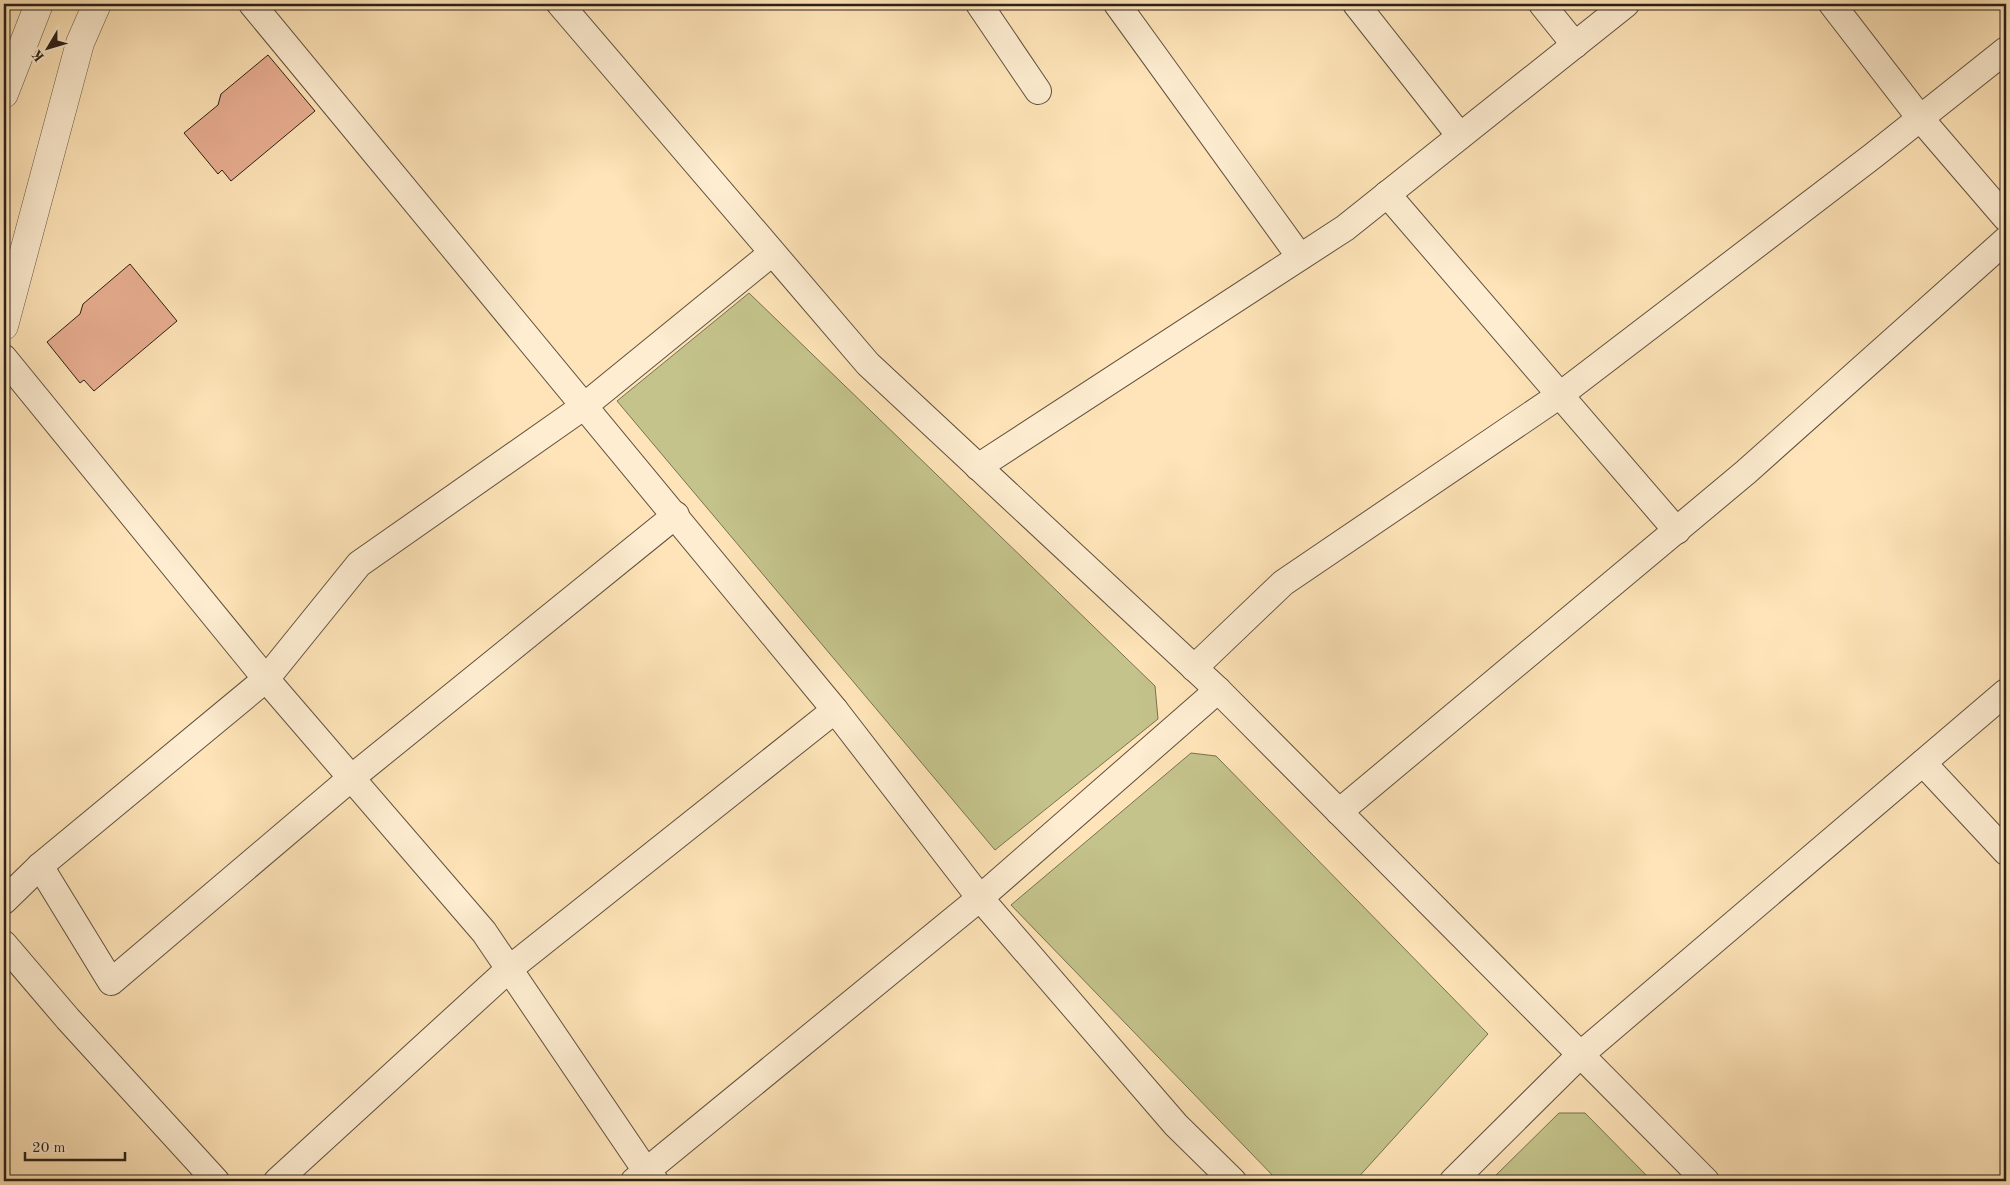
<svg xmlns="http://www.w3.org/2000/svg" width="2010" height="1185" viewBox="0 0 2010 1185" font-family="'Old Standard TT',serif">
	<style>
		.green { fill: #c4c38b; stroke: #787251 }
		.building { fill: #e8ae91; stroke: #2b2017 }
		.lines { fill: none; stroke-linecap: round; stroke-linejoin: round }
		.minor-casing { stroke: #60513f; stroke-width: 28 }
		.tertiary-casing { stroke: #60513f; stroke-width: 29 }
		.minor { stroke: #feedd1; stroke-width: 26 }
		.tertiary { stroke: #feedd1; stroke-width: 28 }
	</style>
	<rect width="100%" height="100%" fill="#fee4b8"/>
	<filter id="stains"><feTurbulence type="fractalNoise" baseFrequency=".004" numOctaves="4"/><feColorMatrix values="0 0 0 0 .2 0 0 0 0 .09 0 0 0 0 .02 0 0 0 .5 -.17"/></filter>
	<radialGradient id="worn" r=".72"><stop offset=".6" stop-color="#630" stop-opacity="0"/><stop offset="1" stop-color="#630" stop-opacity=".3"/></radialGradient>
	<g class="green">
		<polygon points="749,293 1155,686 1158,719 995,850 617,401"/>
		<polygon points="1191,753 1216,756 1488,1034 1355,1181 1278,1181 1011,905"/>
		<polygon points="1559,1113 1585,1113 1652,1181 1490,1181"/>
	</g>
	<g class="building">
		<polygon points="268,55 315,111 231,181 222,170 218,174 184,133 218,105 221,94"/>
		<polygon points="130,264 177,321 94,391 84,380 80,383 47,342 80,314 83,304"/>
	</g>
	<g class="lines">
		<g class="minor-casing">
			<g id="minor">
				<polyline points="252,4 835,710 980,898 1176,1125 1233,1181"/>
				<polyline points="560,4 868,364 1218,690 1706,1181"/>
				<polyline points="979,4 1038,91"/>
				<polyline points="1117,4 1300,257"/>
				<polyline points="1356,4 1460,136"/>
				<polyline points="1542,4 1575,45"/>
				<polyline points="1832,4 1920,118 2006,218"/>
				<polyline points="1387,194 1677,531"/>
				<polyline points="4,358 266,679 484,932 646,1171 655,1181"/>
				<polyline points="978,467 1345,228 1626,4"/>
				<polyline points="1194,668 1283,583 1560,395 1874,155 2006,50"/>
				<polyline points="1923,763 2006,852"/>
				<polyline points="1339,812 1746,472 2006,240"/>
				<polyline points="40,866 111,982 350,779 676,515"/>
				<polyline points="4,901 40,866 266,679 359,564 583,407 772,253"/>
				<polyline points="4,944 68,1019 216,1181"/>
				<polyline points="277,1181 509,969 835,710"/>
				<polyline points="634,1181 980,898 1218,690"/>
				<polyline points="1453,1181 1580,1055 2006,692"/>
			</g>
		</g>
		<g class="tertiary-casing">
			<g id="tertiary">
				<polyline points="4,94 39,4"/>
				<polyline points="4,326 80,43 97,4"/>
			</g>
		</g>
		<use href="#minor" class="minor"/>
		<use href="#tertiary" class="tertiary"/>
	</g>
	<rect width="2010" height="1185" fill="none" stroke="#fee4b8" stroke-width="20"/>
	<rect x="5" y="5" width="2000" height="1175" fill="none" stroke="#2b2017" stroke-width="2.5"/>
	<rect x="10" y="10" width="1990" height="1165" fill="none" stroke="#2b2017"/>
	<g transform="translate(48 48) rotate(232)" stroke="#feedd1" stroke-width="4" paint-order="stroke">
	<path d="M0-4L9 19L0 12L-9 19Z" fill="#2b2017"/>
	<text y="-8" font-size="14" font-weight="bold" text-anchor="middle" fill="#2b2017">K</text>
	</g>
	<path d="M25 1152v8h100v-8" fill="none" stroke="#2b2017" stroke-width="2.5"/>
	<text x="32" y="1152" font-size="15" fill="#2b2017" stroke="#feedd1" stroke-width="4" paint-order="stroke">20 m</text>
	<rect width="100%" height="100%" filter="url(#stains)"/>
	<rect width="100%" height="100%" fill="url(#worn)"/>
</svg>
